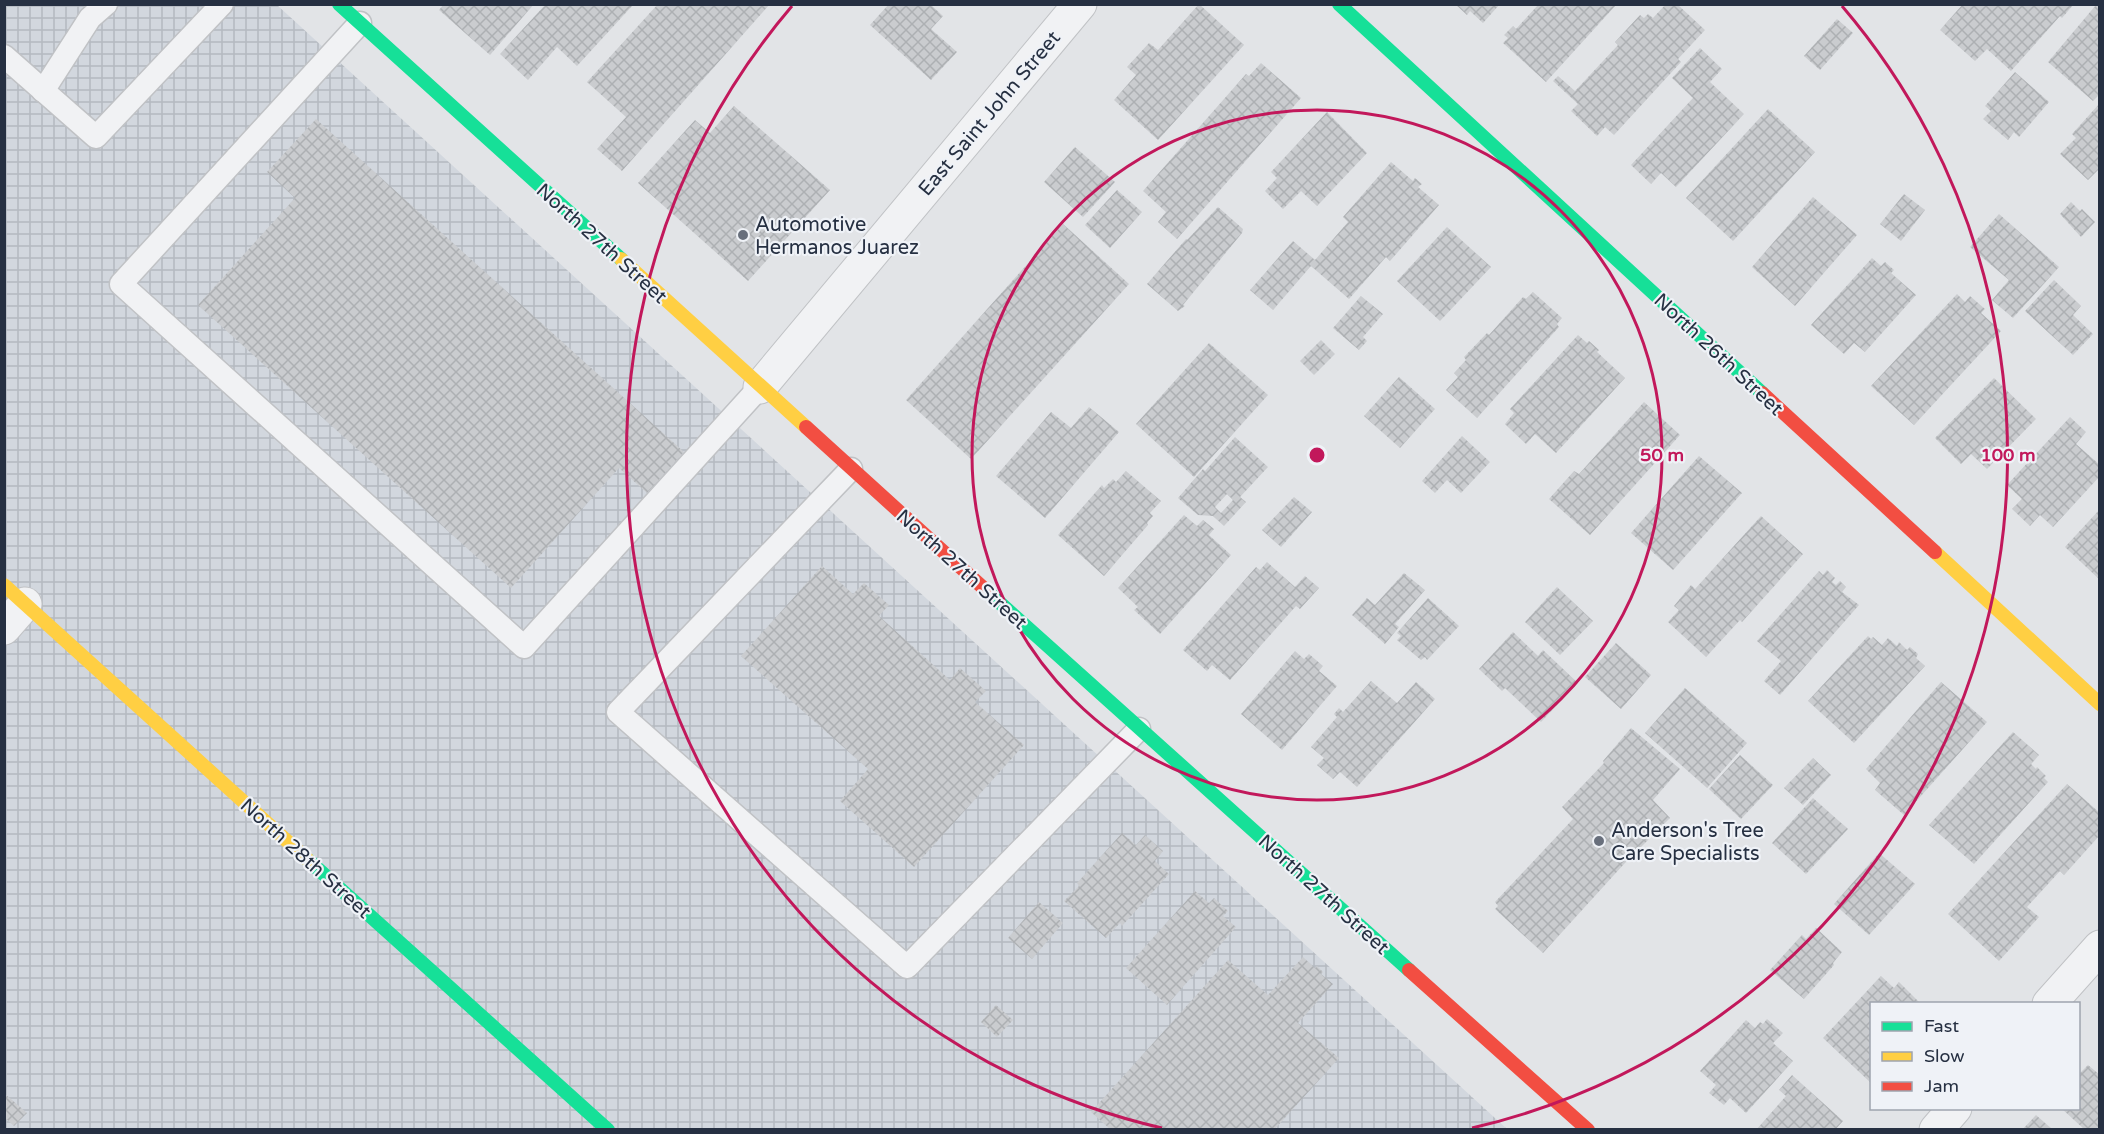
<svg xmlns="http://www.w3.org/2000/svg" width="2104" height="1134" viewBox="0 0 2104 1134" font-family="'Varela Round',sans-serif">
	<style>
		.industrial { fill: url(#industrial-grid) }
		.building { fill: url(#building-cross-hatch); fill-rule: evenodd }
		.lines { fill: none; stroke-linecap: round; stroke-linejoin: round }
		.lane-casing { stroke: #c0c2c5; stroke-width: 25 }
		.street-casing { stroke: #c0c2c5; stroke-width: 35 }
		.lane { stroke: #f1f2f4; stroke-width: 22 }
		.street { stroke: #f1f2f4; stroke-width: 33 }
		.fast { stroke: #16e098; stroke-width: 14 }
		.slow { stroke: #ffcf43; stroke-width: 14 }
		.jam { stroke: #f24e42; stroke-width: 14 }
		.ring { fill: none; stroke: #c2185b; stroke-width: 3 }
		.poi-dot { fill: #686f7c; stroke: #eff2f7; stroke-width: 2 }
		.labels { text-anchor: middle; stroke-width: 4.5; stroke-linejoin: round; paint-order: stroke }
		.street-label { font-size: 20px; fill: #263042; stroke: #eff2f7 }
		.poi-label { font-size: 20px; fill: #263042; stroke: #eff2f7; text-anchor: start }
		.centre { fill: #c2185b; stroke: #eff2f7; stroke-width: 3 }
		.ring-label { font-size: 18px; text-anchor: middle; font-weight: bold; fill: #c2185b; stroke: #eff2f7; stroke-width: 4.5; stroke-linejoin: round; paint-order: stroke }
	</style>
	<defs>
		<pattern id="industrial-grid" width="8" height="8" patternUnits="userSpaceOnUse" patternTransform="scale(1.5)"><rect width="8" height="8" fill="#d2d7de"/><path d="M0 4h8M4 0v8" fill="none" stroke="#b4b9c0"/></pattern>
		<pattern id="building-cross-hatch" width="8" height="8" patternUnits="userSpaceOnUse" patternTransform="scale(1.5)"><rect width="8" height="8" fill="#cacccf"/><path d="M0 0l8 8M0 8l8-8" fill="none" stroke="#adb0b3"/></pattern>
	</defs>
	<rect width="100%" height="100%" fill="#e2e4e7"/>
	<polygon class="industrial" points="5,4 277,5 1507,1129 5,1130"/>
	<g class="building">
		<polygon points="444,4 534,4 490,55 439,10"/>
		<polygon points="658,4 770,4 622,171 597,149 626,117 587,82"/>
		<polygon points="889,4 930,4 943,16 931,29 957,52 931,80 870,25"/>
		<polygon points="1199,4 1244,45 1158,140 1114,100 1136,75 1127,67 1149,43 1158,50"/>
		<polygon points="1455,4 1500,4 1483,23 1470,11 1467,15"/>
		<polygon points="1666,4 1677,4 1705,30 1678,59 1681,62 1614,135 1605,127 1597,136 1571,111 1578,104 1553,81 1558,76 1575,91 1618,45 1615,42 1640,15 1644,18 1648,14 1653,18"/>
		<polygon points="1963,4 2074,4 2062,18 2060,16 2011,71 1987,49 1975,61 1940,30"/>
		<polygon points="545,5 633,5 577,66 557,47 528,80 500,54"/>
		<polygon points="1538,5 1616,5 1546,82 1503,43 1508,38 1504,35 1513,26 1516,29"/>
		<polygon points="2096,5 2100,5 2100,94 2093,101 2048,62"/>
		<polygon points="1837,19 1853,33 1820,70 1804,56"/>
		<polygon points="1700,48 1722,69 1710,82 1744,114 1676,187 1661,173 1651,184 1631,165 1693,98 1672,78"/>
		<polygon points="1261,63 1301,98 1177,239 1158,222 1166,212 1143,191 1246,74 1249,76"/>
		<polygon points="2015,72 2049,102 2019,137 2014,132 2008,140 1983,119 1991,111 1985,106"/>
		<polygon points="2100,103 2100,168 2088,180 2060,154 2076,138 2072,134"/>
		<polygon points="734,106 830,190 748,281 638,183 695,120 710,133"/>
		<polygon points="1768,109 1815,152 1733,241 1686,198"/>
		<polygon points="1327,112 1367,153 1317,206 1301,191 1283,209 1265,191 1277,178 1271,172"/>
		<polygon points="316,119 684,452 647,493 619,468 511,588 198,305 295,198 267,172"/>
		<polygon points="1075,147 1115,182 1083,217 1044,182"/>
		<polygon points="1391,162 1413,181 1415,178 1422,184 1418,187 1439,205 1390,261 1386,257 1349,299 1311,266 1273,310 1250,290 1293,241 1315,260 1348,222 1343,217"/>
		<polygon points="1117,190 1142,212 1110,248 1085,225"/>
		<polygon points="1904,194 1925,210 1901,241 1880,224"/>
		<polygon points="1813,197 1857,235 1795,306 1752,267"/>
		<polygon points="2071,202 2080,211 2082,209 2095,222 2081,237 2060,214"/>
		<polygon points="1218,207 1243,229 1242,233 1183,305 1185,306 1178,311 1147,284 1186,239 1187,240"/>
		<polygon points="1999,214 2059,267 2013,318 1992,300 2009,280 1970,247"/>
		<polygon points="1063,224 1129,284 971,459 906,400"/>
		<polygon points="1447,227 1491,267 1440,321 1397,281"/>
		<polygon points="1872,258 1881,266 1885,262 1894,270 1891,273 1916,295 1865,352 1854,343 1844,354 1811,325"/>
		<polygon points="2054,280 2081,306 2073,315 2093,334 2073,355 2025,311"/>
		<polygon points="1533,292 1562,318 1557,324 1559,327 1477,418 1446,390 1458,377 1454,373 1466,360 1464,357 1487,333 1489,335 1523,297 1526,299"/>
		<polygon points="1957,294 1965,302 1970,296 1985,309 1981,313 2001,331 1914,425 1871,386"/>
		<polygon points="1361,296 1383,314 1363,337 1367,341 1359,350 1333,328"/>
		<polygon points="1578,335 1587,343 1589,341 1599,350 1597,352 1625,378 1556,453 1535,434 1526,444 1505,424 1514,413 1510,409"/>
		<polygon points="1321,340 1335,354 1314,375 1300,361"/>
		<polygon points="1209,343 1268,395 1194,477 1136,424"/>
		<polygon points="1399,377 1435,409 1400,448 1364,416"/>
		<polygon points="1994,378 2036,419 1987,469 1971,454 1961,464 1935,438"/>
		<polygon points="1644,402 1680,435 1590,535 1549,499 1574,471 1579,474"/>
		<polygon points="1089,407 1119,432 1045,518 996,476 1051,412 1071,428"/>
		<polygon points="2070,417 2086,432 2076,444 2100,465 2100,476 2053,527 2040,515 2030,526 2012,509 2022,499 2007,485"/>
		<polygon points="1462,436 1490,462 1461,493 1447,480 1435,493 1422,481"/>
		<path d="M1235,437L1268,467L1240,497L1246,502L1224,526L1213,516L1198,515L1178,498L1203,469L1205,471ZM1227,494L1233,500L1221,513L1215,507Z"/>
		<polygon points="1699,456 1742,493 1673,570 1631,533"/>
		<polygon points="1126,471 1161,501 1150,513 1153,516 1147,523 1148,525 1104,576 1058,535 1102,485 1104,488 1113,479 1116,482"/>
		<polygon points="1294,497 1312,512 1281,547 1262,530"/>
		<polygon points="2100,509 2100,580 2065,547"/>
		<polygon points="1184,515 1197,526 1203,520 1214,529 1209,535 1231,555 1160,634 1134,610 1138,607 1118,588"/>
		<polygon points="1761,516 1803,554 1742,622 1740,620 1706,657 1668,622 1679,610 1674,606 1691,585 1695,589"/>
		<polygon points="1267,562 1295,587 1305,576 1319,588 1300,609 1296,606 1230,680 1212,665 1207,671 1183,650 1256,567 1260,570"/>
		<polygon points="822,566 853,594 864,583 889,605 879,616 950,680 960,668 986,691 975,702 1024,745 914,867 840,801 868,769 741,656"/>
		<polygon points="1827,570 1835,578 1832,582 1836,585 1840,581 1846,587 1842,592 1859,605 1780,695 1764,681 1781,661 1757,641 1819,571 1823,575"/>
		<polygon points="1404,573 1425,590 1395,624 1399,627 1385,644 1352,615 1367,598 1375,605"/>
		<polygon points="1557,587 1593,621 1560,655 1525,622"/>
		<polygon points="1428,598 1459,626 1427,660 1425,657 1421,660 1397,640 1401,636 1397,633"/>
		<polygon points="1513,632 1538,656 1543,650 1578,683 1541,722 1505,688 1502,691 1479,669"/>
		<polygon points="1868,636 1871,639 1873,637 1882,645 1888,638 1897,646 1899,642 1907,650 1910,647 1918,654 1916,658 1925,666 1854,743 1808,701"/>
		<polygon points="1616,643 1651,675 1621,709 1585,677"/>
		<polygon points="1295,651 1304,659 1309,654 1323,666 1319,671 1337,686 1282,750 1241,714"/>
		<polygon points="1371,681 1397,703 1416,682 1435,699 1357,787 1340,772 1333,779 1317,765 1324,758 1311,747 1337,717 1334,714 1339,708 1343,712"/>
		<polygon points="1941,682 1987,722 1904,815 1875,790 1880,783 1866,769"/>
		<polygon points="1685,688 1747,743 1707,788 1645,733"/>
		<polygon points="1631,728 1680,769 1653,800 1670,818 1624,864 1543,953 1495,909 1498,906 1495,902 1573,819 1562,807 1604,763 1603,761"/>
		<polygon points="2013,732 2039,755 2031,764 2036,769 2037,767 2046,776 2044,778 2048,782 1974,864 1929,825"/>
		<polygon points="1740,755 1773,785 1741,819 1709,789"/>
		<polygon points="1813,758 1831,775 1803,805 1784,788"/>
		<polygon points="2067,784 2100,813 2100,835 2064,875 2060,871 2027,907 2039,917 1999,961 1948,914"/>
		<polygon points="1813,798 1848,829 1806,874 1772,843"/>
		<polygon points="1122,833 1136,845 1145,835 1163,851 1155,861 1169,874 1122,926 1120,923 1106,938 1064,901 1079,886 1077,883"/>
		<polygon points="1879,853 1915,884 1869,935 1834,904"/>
		<polygon points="1195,891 1209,903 1214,898 1228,911 1223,916 1236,927 1167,1005 1126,968"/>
		<polygon points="1039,902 1063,923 1032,959 1008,938"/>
		<polygon points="1816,928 1842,952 1833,963 1834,965 1804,999 1770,970 1802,935 1806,939"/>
		<polygon points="1303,957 1315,968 1317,966 1323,972 1321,974 1333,984 1298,1023 1339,1058 1274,1130 1111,1130 1091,1112 1228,960 1268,995"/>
		<polygon points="1881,976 1894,988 1899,982 1921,1004 1872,1004 1872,1084 1823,1038"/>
		<polygon points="996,1005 1013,1020 997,1037 981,1022"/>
		<polygon points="1767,1019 1783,1033 1773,1043 1793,1061 1746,1113 1730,1098 1724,1105 1709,1093 1716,1085 1700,1071 1746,1020 1755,1028 1760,1022 1763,1024"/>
		<polygon points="2088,1065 2100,1075 2100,1130 2085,1130 2061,1108 2078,1108 2078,1075"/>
		<polygon points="1792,1075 1843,1121 1835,1130 1756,1130 1786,1096 1779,1090"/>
		<polygon points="4,1093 27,1113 14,1126 4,1117"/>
		<polygon points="2036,1115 2053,1130 2022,1130"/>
	</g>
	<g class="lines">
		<g class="lane-casing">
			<g id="lane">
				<polyline points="360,23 121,284 524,647 760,387"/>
				<polyline points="4,56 96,137 222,4"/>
				<polyline points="43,91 90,18 106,4"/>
				<polyline points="851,469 618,712 907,967 1139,729"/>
			</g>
		</g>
		<g class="street-casing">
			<g id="street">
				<polyline points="760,387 1080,4"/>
				<polyline points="4,628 25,604"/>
				<polyline points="2049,1004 2100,947"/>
				<polyline points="1936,1130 1955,1108"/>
			</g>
		</g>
		<use href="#lane" class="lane"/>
		<use href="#street" class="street"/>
		<g class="fast">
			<polyline points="339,4 621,259"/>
			<polyline points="1339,4 1762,393"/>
			<polyline points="990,594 1409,970"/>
			<polyline points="308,860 608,1130"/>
		</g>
		<g class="slow">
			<polyline points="621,259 806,427"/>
			<polyline points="1935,552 2100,704"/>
			<polyline points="4,585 308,860"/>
		</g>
		<g class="jam">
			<polyline points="1762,393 1935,552"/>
			<polyline points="806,427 990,594"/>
			<polyline points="1409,970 1588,1130"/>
		</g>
	</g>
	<g class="ring">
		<circle cx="1317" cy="455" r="345"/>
		<path d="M1162 1128A691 691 0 0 1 792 6M1842 6A691 691 0 0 1 1472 1128"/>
	</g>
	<g class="poi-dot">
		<circle cx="743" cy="235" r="6"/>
		<circle cx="1599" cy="841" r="6"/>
	</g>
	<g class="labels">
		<g class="street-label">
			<text transform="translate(989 113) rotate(-50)" y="7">East Saint John Street</text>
			<text transform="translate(602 243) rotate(42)" y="7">North 27th Street</text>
			<text transform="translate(1719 354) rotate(43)" y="7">North 26th Street</text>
			<text transform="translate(962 569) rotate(42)" y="7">North 27th Street</text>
			<text transform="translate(306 858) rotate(42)" y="7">North 28th Street</text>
			<text transform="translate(1324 894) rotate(42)" y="7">North 27th Street</text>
		</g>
		<g class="poi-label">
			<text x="755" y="231">Automotive<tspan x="755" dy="23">Hermanos Juarez</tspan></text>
			<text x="1611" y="837">Anderson's Tree<tspan x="1611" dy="23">Care Specialists</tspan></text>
		</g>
	</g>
	<circle cx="1317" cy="455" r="9" class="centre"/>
	<g class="ring-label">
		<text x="1662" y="461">50 m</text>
		<text x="2008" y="461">100 m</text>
	</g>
	<rect width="2104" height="1134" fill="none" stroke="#263042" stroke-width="12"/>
	<rect x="1870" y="1002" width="210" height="108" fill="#eff2f7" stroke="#9fa4af" stroke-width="1.5"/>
	<rect x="1882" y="1022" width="30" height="9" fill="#16e098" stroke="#9fa4af" stroke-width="1.5"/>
	<text x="1924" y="1032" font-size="18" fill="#263042">Fast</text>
	<rect x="1882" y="1052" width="30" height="9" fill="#ffcf43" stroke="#9fa4af" stroke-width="1.5"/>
	<text x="1924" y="1062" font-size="18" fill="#263042">Slow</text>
	<rect x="1882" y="1082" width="30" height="9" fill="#f24e42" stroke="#9fa4af" stroke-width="1.5"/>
	<text x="1924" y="1092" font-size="18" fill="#263042">Jam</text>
</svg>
